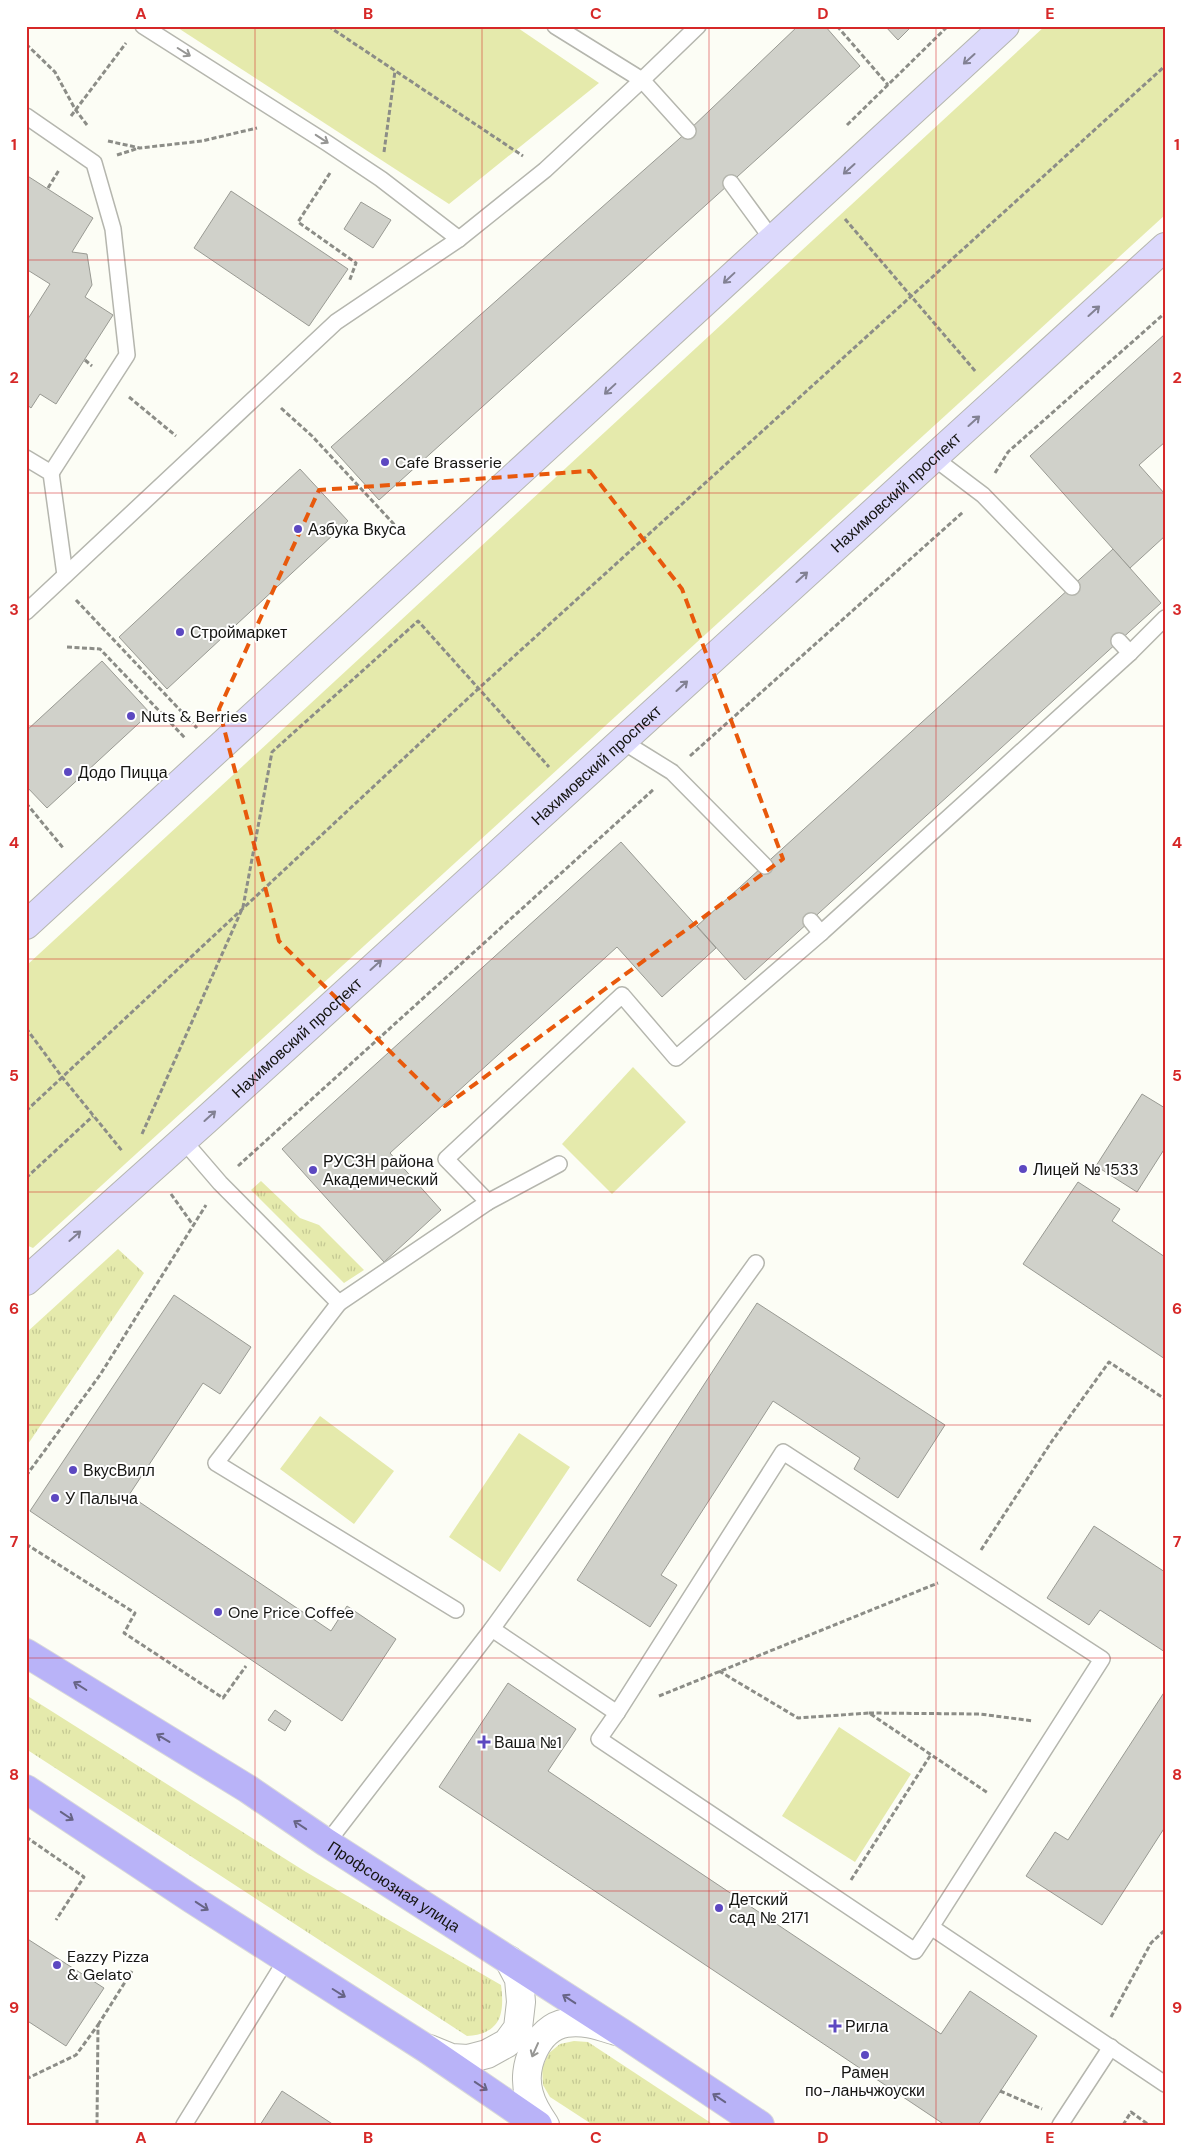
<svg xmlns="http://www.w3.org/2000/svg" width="1191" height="2151" viewBox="0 0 1191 2151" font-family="'DM Sans',sans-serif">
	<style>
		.grass { fill: url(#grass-tufts) }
		.green { fill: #e5eaac }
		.building { fill: #d0d1ca; stroke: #999a93 }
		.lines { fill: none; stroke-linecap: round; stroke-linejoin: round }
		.service-casing { stroke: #b5b6ae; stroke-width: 18 }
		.minor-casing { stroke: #b5b6ae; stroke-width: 30 }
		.tertiary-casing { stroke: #b5b6ae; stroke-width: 30 }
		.secondary-casing { stroke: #b5b6ae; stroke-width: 30 }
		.primary-casing { stroke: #dadad9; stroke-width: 30 }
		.path { stroke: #8c8d87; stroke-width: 3; stroke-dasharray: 5 2.5; stroke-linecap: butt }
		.service { stroke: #fff; stroke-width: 15 }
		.minor { stroke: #fff; stroke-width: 28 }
		.tertiary { stroke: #fff; stroke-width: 28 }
		.secondary { stroke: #dcd9fc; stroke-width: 28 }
		.primary { stroke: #b9b3f8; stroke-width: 28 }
		.oneway { stroke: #969694 }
		.oneway2 { stroke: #828193 }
		.oneway3 { stroke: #676485 }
		.marked { fill: none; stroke: #e8590c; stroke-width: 4; stroke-dasharray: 10 6; stroke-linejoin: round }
		.grid { fill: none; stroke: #d62828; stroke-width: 1; stroke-opacity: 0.55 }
		.poi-dot { fill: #5c48c1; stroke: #fff; stroke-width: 2 }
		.labels { text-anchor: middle; stroke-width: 4; stroke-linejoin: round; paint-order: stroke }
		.poi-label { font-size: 16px; fill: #151512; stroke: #fff; text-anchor: start }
		.street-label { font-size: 16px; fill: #151512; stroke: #fff }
		.neatline { fill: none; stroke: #d62828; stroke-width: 2 }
		.grid-label { font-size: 16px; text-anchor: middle; font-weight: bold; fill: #d62828 }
	</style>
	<defs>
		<pattern id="grass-tufts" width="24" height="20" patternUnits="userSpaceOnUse" patternTransform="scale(1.25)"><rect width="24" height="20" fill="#e5eaac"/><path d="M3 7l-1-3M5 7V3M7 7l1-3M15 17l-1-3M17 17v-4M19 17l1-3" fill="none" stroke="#c4c893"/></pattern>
	</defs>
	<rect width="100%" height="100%" fill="#fcfdf5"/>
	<g class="grass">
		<polygon points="261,1181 300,1218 319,1225 364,1270 344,1283 251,1190"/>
		<polygon points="118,1249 144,1273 26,1447 26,1333"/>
		<path d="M26,1695L306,1872L501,1985C505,2015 500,2034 467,2036L26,1749Z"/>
		<polygon points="574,2041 588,2042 714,2125 593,2125 550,2097 543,2085 542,2068 549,2053 560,2044"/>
	</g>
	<g class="green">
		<polygon points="175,26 515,26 599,83 449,204"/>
		<polygon points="1045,26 1165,26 1165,215 33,1248 26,1245 26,966"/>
		<polygon points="633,1067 686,1122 612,1194 562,1144"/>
		<polygon points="320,1416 394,1471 354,1524 280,1469"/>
		<polygon points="519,1433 570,1467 500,1572 449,1537"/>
		<polygon points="839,1727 911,1774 855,1862 782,1816"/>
	</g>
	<g class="building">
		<polygon points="798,26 825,26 860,66 379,500 331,447 688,131"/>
		<polygon points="885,26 912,26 898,40"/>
		<polygon points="26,175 93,218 72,252 87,254 92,285 85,297 113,315 56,404 40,394 31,408 26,404 26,322 50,284 26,269"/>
		<polygon points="231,191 348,269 309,326 194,248"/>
		<polygon points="361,202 391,220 373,248 344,229"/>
		<polygon points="1165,334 1165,442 1139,465 1165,494 1165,536 1130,568 1030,456"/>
		<polygon points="300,469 348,521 167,689 119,637"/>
		<polygon points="1113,549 1161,603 745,980 697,926"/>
		<polygon points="102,661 150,713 47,808 26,786 26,731"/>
		<polygon points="621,842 716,948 662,997 617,947 390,1153 441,1210 384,1262 282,1149"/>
		<polygon points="1142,1094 1165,1108 1165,1148 1137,1192 1096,1166"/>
		<polygon points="1078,1182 1120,1209 1112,1221 1165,1257 1165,1359 1023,1264"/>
		<polygon points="174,1295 251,1347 220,1394 203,1383 129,1495 331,1631 347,1606 396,1639 342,1721 30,1511"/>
		<polygon points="757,1303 945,1425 898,1498 854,1469 860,1458 773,1401 661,1575 677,1585 650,1627 577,1580"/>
		<polygon points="1094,1526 1165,1572 1165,1652 1100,1610 1089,1625 1047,1598"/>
		<polygon points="508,1683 576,1729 548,1771 941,2034 970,1991 1037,2036 978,2125 945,2125 439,1787"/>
		<polygon points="1165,1691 1165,1827 1102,1925 1026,1876 1055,1832 1068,1840"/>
		<polygon points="275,1710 291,1721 285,1731 268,1720"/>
		<polygon points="26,1938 104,1988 66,2046 26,2020"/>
		<polygon points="282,2091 334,2125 260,2125"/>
	</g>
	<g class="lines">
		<g class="service-casing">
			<g id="service">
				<polyline points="143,26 327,143 381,179 459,239"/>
				<polyline points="555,26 642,80 698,26"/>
				<polyline points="26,116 94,163 113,229 127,355 51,473"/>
				<polyline points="731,183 772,239"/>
				<polyline points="26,458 51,473 65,575"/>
				<polyline points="934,458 983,495 1072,587"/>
				<polyline points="26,612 336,322 459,239 545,170 642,80 688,131"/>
				<polyline points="1119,641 1130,653"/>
				<polyline points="622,741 672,772 765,866"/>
				<polyline points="811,921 821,933"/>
				<polyline points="183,1140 220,1183 339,1303 216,1463 456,1610"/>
				<polyline points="488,1202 446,1159 622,995 676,1058 821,933 1130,653 1165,618"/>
				<polyline points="339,1303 488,1202 559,1164"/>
				<polyline points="492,1629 617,1713 599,1739 915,1951 931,1927 1165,2084"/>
				<polyline points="617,1713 783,1452 1102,1659 931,1927"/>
				<polyline points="327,1843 492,1629 756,1263"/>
				<polyline points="184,2125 286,1960"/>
				<polyline points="1060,2125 1111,2047"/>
			</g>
		</g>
		<g class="minor-casing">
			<polyline id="minor" points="429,2049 451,2058 468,2059 487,2054 507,2043 518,2028 521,2002 519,1979 509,1960"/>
		</g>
		<g class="tertiary-casing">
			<path id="tertiary" d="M545,2125C538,2115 532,2106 529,2094C521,2067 537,2028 566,2023C584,2020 600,2026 616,2031"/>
		</g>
		<g class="secondary-casing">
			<g id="secondary">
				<polyline points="26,925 1005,26"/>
				<path id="s1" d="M26,1281L207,1119L1165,247"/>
			</g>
		</g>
		<g class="primary-casing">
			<g id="primary">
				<path id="s2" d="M26,1653L248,1789L327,1843L622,2033L760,2125"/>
				<polyline points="26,1789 192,1899 427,2049 538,2125"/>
			</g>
		</g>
		<g class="path">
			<polyline points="328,26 523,156"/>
			<polyline points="837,26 888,85"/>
			<polyline points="26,44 55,72 75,109 87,125"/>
			<polyline points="71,116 126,43"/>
			<polyline points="847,125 948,26"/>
			<polyline points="108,141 140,148 202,141 257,128"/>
			<polyline points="384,152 395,71"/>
			<polyline points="117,155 139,148"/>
			<polyline points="330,173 298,222 356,263 349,282"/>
			<polyline points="48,188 59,170"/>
			<polyline points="845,219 976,372"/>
			<polyline points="85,360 92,366"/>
			<polyline points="129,397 176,436"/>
			<polyline points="281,408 312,436 405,536"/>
			<polyline points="995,473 1008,452 1165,313"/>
			<polyline points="76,600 197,728"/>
			<polyline points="67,647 100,649 185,738"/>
			<polyline points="690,756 963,512"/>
			<polyline points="26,803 64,849"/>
			<polyline points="26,1028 62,1077 123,1152"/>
			<polyline points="26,1111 478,689 1165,66"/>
			<polyline points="142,1134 243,907 272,752 418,621 549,767"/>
			<polyline points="238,1166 654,789"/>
			<polyline points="26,1178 93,1116"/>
			<polyline points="171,1194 193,1225"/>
			<polyline points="26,1476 100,1375 206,1205"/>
			<polyline points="26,1544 135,1613 124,1633 223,1698 246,1666"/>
			<polyline points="981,1550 1052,1441 1109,1362 1165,1399"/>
			<polyline points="719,1671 798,1718 869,1713 988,1793"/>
			<polyline points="659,1696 938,1583"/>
			<polyline points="869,1713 980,1714 1033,1721"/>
			<polyline points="26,1837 84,1877 56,1920"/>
			<polyline points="851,1880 930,1756"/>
			<polyline points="1111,2017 1151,1943 1165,1930"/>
			<polyline points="98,2025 132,1971"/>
			<polyline points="26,2079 76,2055 98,2025 97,2125"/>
			<polyline points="1000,2091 1042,2109"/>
			<polyline points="1123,2125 1131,2112 1149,2125"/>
		</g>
		<use href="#service" class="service"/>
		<use href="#minor" class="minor"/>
		<use href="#tertiary" class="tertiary"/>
		<use href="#secondary" class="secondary"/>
		<use href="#primary" class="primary"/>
	</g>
	<defs><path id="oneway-shaft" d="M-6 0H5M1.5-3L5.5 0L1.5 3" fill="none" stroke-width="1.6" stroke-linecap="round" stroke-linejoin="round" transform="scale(1.25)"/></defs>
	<g class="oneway">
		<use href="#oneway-shaft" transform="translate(184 52) rotate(32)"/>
		<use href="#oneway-shaft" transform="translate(322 139) rotate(33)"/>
		<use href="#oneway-shaft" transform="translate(535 2050) rotate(114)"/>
	</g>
	<g class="oneway2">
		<use href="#oneway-shaft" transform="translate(969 59) rotate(138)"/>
		<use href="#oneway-shaft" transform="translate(849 169) rotate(138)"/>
		<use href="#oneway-shaft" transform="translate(729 278) rotate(137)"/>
		<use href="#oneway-shaft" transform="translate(1094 311) rotate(-42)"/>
		<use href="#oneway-shaft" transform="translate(610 389) rotate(137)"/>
		<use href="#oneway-shaft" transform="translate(974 421) rotate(-42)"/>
		<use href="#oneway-shaft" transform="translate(802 577) rotate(-42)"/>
		<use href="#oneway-shaft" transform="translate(682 686) rotate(-42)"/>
		<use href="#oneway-shaft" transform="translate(376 965) rotate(-42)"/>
		<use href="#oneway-shaft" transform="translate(210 1116) rotate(-42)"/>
		<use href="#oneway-shaft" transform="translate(75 1236) rotate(-41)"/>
	</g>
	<g class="oneway3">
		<use href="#oneway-shaft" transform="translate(80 1686) rotate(-148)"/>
		<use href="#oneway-shaft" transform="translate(163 1738) rotate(-149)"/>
		<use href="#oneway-shaft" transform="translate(67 1816) rotate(34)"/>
		<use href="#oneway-shaft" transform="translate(300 1825) rotate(-146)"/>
		<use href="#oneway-shaft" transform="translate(202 1906) rotate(33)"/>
		<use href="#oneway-shaft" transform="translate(339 1993) rotate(32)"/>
		<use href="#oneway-shaft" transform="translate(569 1999) rotate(-147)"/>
		<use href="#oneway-shaft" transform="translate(481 2086) rotate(34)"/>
		<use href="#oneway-shaft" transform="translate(719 2098) rotate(-146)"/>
	</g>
	<path class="marked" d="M590,471L682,589L783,859L445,1106L279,941L219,709L319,490Z"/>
	<path class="grid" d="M255,26V2125M482,26V2125M709,26V2125M936,26V2125M26,260H1165M26,493H1165M26,726H1165M26,959H1165M26,1192H1165M26,1425H1165M26,1658H1165M26,1891H1165"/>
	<g class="poi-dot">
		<circle cx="385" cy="462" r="5"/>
		<circle cx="298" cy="529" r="5"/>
		<circle cx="180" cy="632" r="5"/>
		<circle cx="131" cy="716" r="5"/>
		<circle cx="68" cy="772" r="5"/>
		<circle cx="1023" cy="1169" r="5"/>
		<circle cx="313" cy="1170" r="5"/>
		<circle cx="73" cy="1470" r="5"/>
		<circle cx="55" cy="1498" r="5"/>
		<circle cx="218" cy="1612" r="5"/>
		<path d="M481.5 1734.5h5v5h5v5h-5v5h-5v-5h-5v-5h5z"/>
		<circle cx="719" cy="1908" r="5"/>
		<circle cx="57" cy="1965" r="5"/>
		<path d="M832.5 2018.5h5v5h5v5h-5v5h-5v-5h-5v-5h5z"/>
		<circle cx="865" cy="2055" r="5"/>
	</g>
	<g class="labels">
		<g class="poi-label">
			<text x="395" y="468">Cafe Brasserie</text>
			<text x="308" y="535">Азбука Вкуса</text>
			<text x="190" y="638">Строймаркет</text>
			<text x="141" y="722">Nuts &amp; Berries</text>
			<text x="78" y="778">Додо Пицца</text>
			<text x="323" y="1167">РУСЗН района<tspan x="323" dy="18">Академический</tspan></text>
			<text x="1033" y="1175">Лицей № 1533</text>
			<text x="83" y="1476">ВкусВилл</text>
			<text x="65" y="1504">У Палыча</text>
			<text x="228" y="1618">One Price Coffee</text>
			<text x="494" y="1748">Ваша №1</text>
			<text x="729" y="1905">Детский<tspan x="729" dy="18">сад № 2171</tspan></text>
			<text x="67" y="1962">Eazzy Pizza<tspan x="67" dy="18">&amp; Gelato</tspan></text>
			<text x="845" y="2032">Ригла</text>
			<text x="865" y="2078" text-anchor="middle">Рамен<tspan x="865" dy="18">по-ланьчжоуски</tspan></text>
		</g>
		<g class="street-label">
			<text dy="6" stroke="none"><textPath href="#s1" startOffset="1174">Нахимовский проспект</textPath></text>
			<text dy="6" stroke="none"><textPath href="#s1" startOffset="769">Нахимовский проспект</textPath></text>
			<text dy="6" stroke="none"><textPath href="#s1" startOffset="364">Нахимовский проспект</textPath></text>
			<text dy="6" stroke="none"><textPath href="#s2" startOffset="436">Профсоюзная улица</textPath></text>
		</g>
	</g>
	<rect width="1191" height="2151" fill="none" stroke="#ffffff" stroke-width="55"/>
	<rect x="28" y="28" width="1136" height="2096" class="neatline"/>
	<g class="grid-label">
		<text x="141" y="19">A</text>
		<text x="368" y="19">B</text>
		<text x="596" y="19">C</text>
		<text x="823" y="19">D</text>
		<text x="1050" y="19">E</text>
		<text x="14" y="150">1</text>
		<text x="1177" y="150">1</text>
		<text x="14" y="383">2</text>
		<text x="1177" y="383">2</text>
		<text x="14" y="615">3</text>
		<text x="1177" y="615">3</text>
		<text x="14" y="848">4</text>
		<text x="1177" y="848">4</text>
		<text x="14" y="1081">5</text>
		<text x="1177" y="1081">5</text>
		<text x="14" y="1314">6</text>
		<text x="1177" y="1314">6</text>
		<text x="14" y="1547">7</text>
		<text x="1177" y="1547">7</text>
		<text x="14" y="1780">8</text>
		<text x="1177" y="1780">8</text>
		<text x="14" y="2013">9</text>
		<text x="1177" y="2013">9</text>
		<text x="141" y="2143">A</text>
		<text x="368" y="2143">B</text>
		<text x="596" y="2143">C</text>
		<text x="823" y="2143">D</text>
		<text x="1050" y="2143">E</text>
	</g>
</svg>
